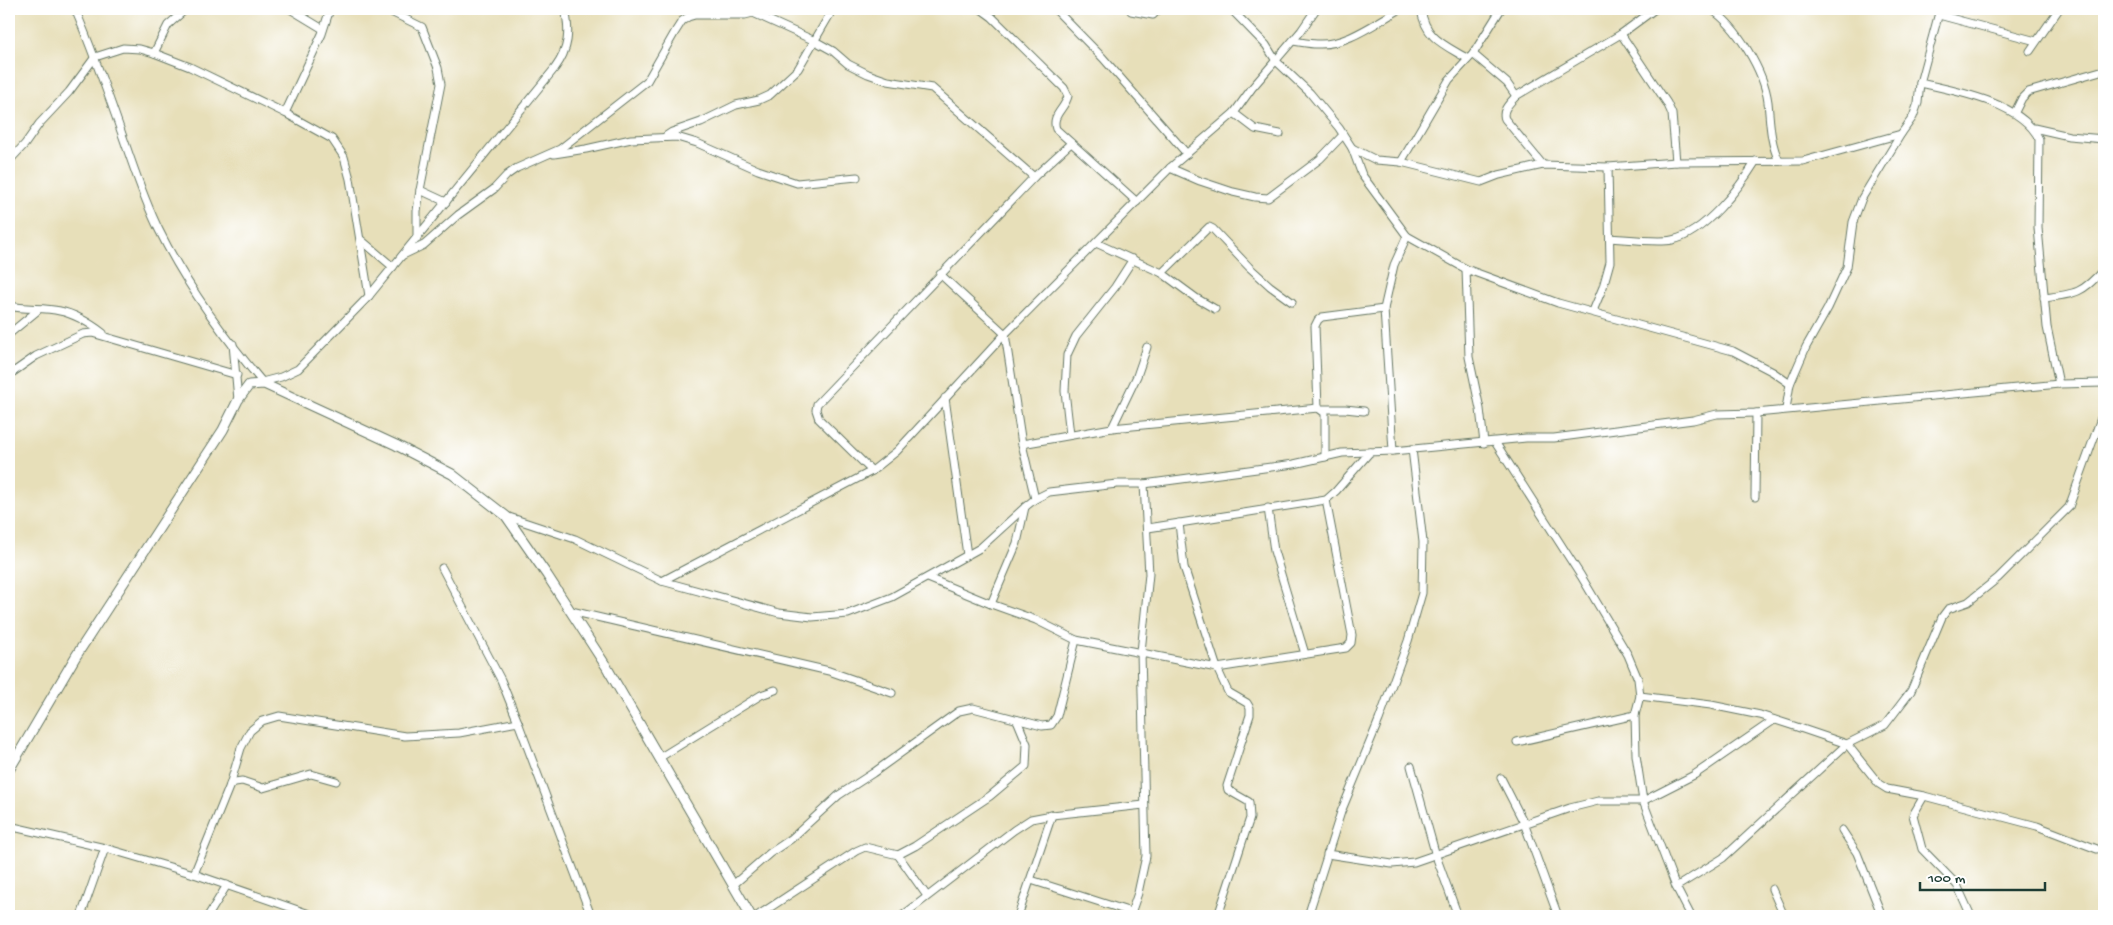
<svg xmlns="http://www.w3.org/2000/svg" width="2113" height="925" viewBox="0 0 2113 925" font-family="'Gochi Hand',sans-serif">
	<style>
		.lines { fill: none; stroke-linecap: round; stroke-linejoin: round }
		.minor-casing { stroke: #657663; stroke-width: 9 }
		.tertiary-casing { stroke: #657663; stroke-width: 11 }
		.minor { stroke: #fff; stroke-width: 7 }
		.tertiary { stroke: #fff; stroke-width: 9 }
	</style>
	<rect width="100%" height="100%" fill="#fff"/>
	<filter id="ink" filterUnits="userSpaceOnUse"><feTurbulence type="fractalNoise" baseFrequency=".02" numOctaves="2"/><feDisplacementMap in="SourceGraphic" scale="10" xChannelSelector="R" yChannelSelector="G"/><feConvolveMatrix kernelMatrix="1 2 1 2 8 2 1 2 1" color-interpolation-filters="sRGB"/></filter>
	<filter id="wash" filterUnits="userSpaceOnUse"><feTurbulence type="fractalNoise" baseFrequency=".0096" numOctaves="4" result="noise"/><feDisplacementMap in="SourceGraphic" scale="20" xChannelSelector="R" yChannelSelector="G"/><feGaussianBlur stdDeviation="1.12" result="paint"/><feColorMatrix in="noise" values="0 0 0 0 0 0 0 0 0 0 0 0 0 0 0 0 0 1.4 0 .05"/><feComposite in="paint" operator="in"/></filter>
	<g filter="url(#wash)">
		<rect width="100%" height="100%" fill="#e7dfb9"/>
	</g>
	<g filter="url(#ink)">
		<g class="lines">
			<g class="minor-casing">
				<g id="minor">
					<path d="M75,9C93,51 108,94 123,137C134,168 144,200 159,230C186,285 224,337 264,384"/>
					<polyline points="290,9 323,29"/>
					<polyline points="385,9 422,27 438,68 441,84 420,190 417,211 417,238"/>
					<path d="M981,9L992,17L1064,88L1068,96C1065,109 1051,115 1056,129L1137,202"/>
					<polyline points="1055,9 1103,58 1187,154"/>
					<polyline points="1231,9 1266,45 1276,61 1310,93 1339,128 1352,148 1362,175 1407,236 1466,269 1558,303 1733,351 1773,372 1790,384"/>
					<path d="M1421,9C1425,39 1445,45 1468,59"/>
					<path d="M1711,9C1737,26 1764,71 1768,102C1770,122 1770,142 1779,161"/>
					<polyline points="1131,11 1153,15 1159,9"/>
					<polyline points="1939,15 2036,41"/>
					<polyline points="1621,34 1667,103 1672,114 1676,162"/>
					<path d="M1293,41C1301,42 1309,44 1317,44C1347,46 1376,22 1401,9"/>
					<polyline points="2030,51 2059,9"/>
					<polyline points="154,53 168,25 186,9"/>
					<polyline points="1473,54 1507,83 1516,96"/>
					<path d="M1920,83C1957,91 2022,103 2039,139L2038,228L2047,327L2059,384"/>
					<polyline points="2015,112 2022,98 2028,92 2104,70"/>
					<polyline points="285,113 322,34 330,9"/>
					<polyline points="1234,113 1255,129 1280,134"/>
					<polyline points="2034,128 2069,136 2104,139"/>
					<polyline points="666,136 672,132 701,122 736,105 759,100 770,95 798,69 833,9"/>
					<polyline points="1352,148 1376,160 1401,162 1481,182 1499,175 1543,165 1608,167 1676,162 1803,161 1901,134 1913,117 1918,103 1920,83 1940,9"/>
					<polyline points="554,154 586,149 631,139 677,137 697,143 758,170 797,183 857,177"/>
					<polyline points="9,161 25,144 39,124 69,92 95,57 123,48 140,49 154,53 190,67 285,113 332,139 344,157 350,179 369,296"/>
					<polyline points="1401,162 1449,80 1473,54 1501,9"/>
					<path d="M1543,165L1505,119C1501,110 1511,102 1516,96L1621,34L1655,9"/>
					<polyline points="1170,168 1200,181 1233,192 1255,197 1268,198 1320,159 1343,135"/>
					<polyline points="420,190 446,202"/>
					<path d="M1610,238C1626,239 1658,243 1672,240C1704,234 1740,187 1756,161"/>
					<polyline points="360,239 393,267"/>
					<polyline points="1096,243 1162,273 1196,298 1215,309"/>
					<polyline points="403,255 424,245 458,215 494,189 507,175 517,168 560,149 647,81 675,32 682,21 688,17 695,15 745,15 753,13 815,41 833,51 848,64 868,74 888,81 932,88 1034,177"/>
					<polyline points="1466,269 1469,357 1480,409 1484,443"/>
					<polyline points="1162,273 1209,227 1213,229 1249,267 1270,286 1292,302"/>
					<polyline points="940,274 1005,334 1022,444 1035,499"/>
					<path d="M2044,298C2076,294 2083,293 2104,269"/>
					<path d="M9,306C27,310 43,307 60,311C75,314 91,324 103,333"/>
					<polyline points="1593,311 1603,287 1610,262 1608,167"/>
					<polyline points="9,334 37,311"/>
					<polyline points="233,344 238,400"/>
					<polyline points="9,375 36,356 83,334 92,333 237,375"/>
					<path d="M262,382L281,377L298,369L369,296L555,68C569,49 570,32 565,9"/>
					<polyline points="945,398 967,555"/>
					<polyline points="1318,408 1315,326 1318,320 1322,317 1384,309"/>
					<polyline points="1321,409 1345,409 1364,411"/>
					<polyline points="1786,409 1790,384 1806,347 1828,308 1847,267 1853,222 1862,198 1901,134"/>
					<polyline points="1112,428 1137,376 1147,347"/>
					<polyline points="1070,435 1065,391 1067,355 1076,336 1115,287 1133,259"/>
					<polyline points="1495,442 1581,576 1628,655 1638,679 1640,696 1635,715 1636,755 1643,801 1676,887 1691,916"/>
					<polyline points="1022,444 1112,428 1318,408 1325,413 1325,457"/>
					<polyline points="1393,451 1384,309 1394,265 1407,236"/>
					<polyline points="872,471 819,419 816,410 817,404 1034,177 1071,143"/>
					<polyline points="1755,497 1756,413"/>
					<polyline points="1268,508 1274,551 1305,654"/>
					<polyline points="506,516 575,539 662,581 779,613 812,617 848,614 892,597 980,548 1025,507 1035,499 1049,492 1117,484 1144,484 1294,464 1342,453 1393,451 1526,438 1554,438 1693,420 1717,414 1756,413 2059,384 2104,383"/>
					<polyline points="1179,523 1184,567 1217,668 1228,692 1247,703 1250,708 1250,715 1227,786 1228,790 1249,802 1250,818 1218,916"/>
					<polyline points="1148,528 1326,500 1336,491 1370,452"/>
					<polyline points="442,568 501,680 518,722"/>
					<polyline points="928,578 991,604 1036,620 1076,640 1217,668 1346,648 1351,643 1352,635 1326,500"/>
					<polyline points="662,581 872,471 897,451 1005,334 1170,168 1234,113 1252,88 1301,31 1316,9"/>
					<polyline points="991,604 1017,543 1025,507"/>
					<polyline points="571,611 829,671 892,693"/>
					<polyline points="1640,696 1711,705 1760,715 1791,725 1847,744 1879,784 1887,789 1924,796 2037,826 2097,849"/>
					<polyline points="1517,742 1635,715"/>
					<polyline points="659,758 761,695 775,690"/>
					<polyline points="1411,766 1436,856 1458,916"/>
					<polyline points="1501,778 1524,823 1558,916"/>
					<polyline points="230,785 235,782 242,781 263,788 311,774 336,781"/>
					<polyline points="1924,796 1913,815 1922,849 1957,885 1971,916"/>
					<polyline points="9,826 105,848 194,874 315,916"/>
					<polyline points="1842,830 1857,853 1882,916"/>
					<polyline points="1327,854 1392,864 1414,862 1570,808 1598,801 1643,801 1694,775 1774,720"/>
					<polyline points="898,855 927,896"/>
					<polyline points="194,874 230,785 241,748 250,731 262,721 279,716 405,736 459,733 518,722 591,916"/>
					<polyline points="1031,880 1131,912"/>
					<polyline points="733,885 770,853 791,839 839,795 873,773 959,711 973,708 1042,726 1051,725 1057,716 1076,640"/>
					<polyline points="1676,887 1723,858 1847,744 1885,725 1911,691 1942,617 1948,609 1968,602 1998,578 2069,507 2104,410"/>
					<polyline points="1772,889 1784,916"/>
					<polyline points="81,916 105,848"/>
					<polyline points="208,916 227,885"/>
					<polyline points="757,916 856,851 865,847 898,855 915,846 990,796 1026,766 1027,744 1017,720"/>
					<polyline points="902,916 1014,830 1031,819 1052,815 1144,805"/>
					<polyline points="1018,916 1052,815"/>
					<polyline points="1130,916 1138,893 1146,856 1141,652 1149,574 1144,484"/>
					<polyline points="1308,916 1341,812 1379,720 1408,641 1422,593 1423,542 1412,449"/>
				</g>
			</g>
			<g class="tertiary-casing">
				<polyline id="tertiary" points="9,770 76,656 223,430 238,400 249,385 264,384 396,445 452,474 506,516 547,575 606,666 751,916"/>
			</g>
			<use href="#minor" class="minor"/>
			<use href="#tertiary" class="tertiary"/>
		</g>
	</g>
	<rect width="2113" height="925" fill="none" stroke="#fff" stroke-width="30"/>
	<path d="M1920 882v8h125v-8" fill="none" stroke="#1f3d34" stroke-width="2.5"/>
	<text x="1928" y="882" font-size="15" fill="#1f3d34" stroke="#ffffff" stroke-width="4" paint-order="stroke">100 m</text>
</svg>
